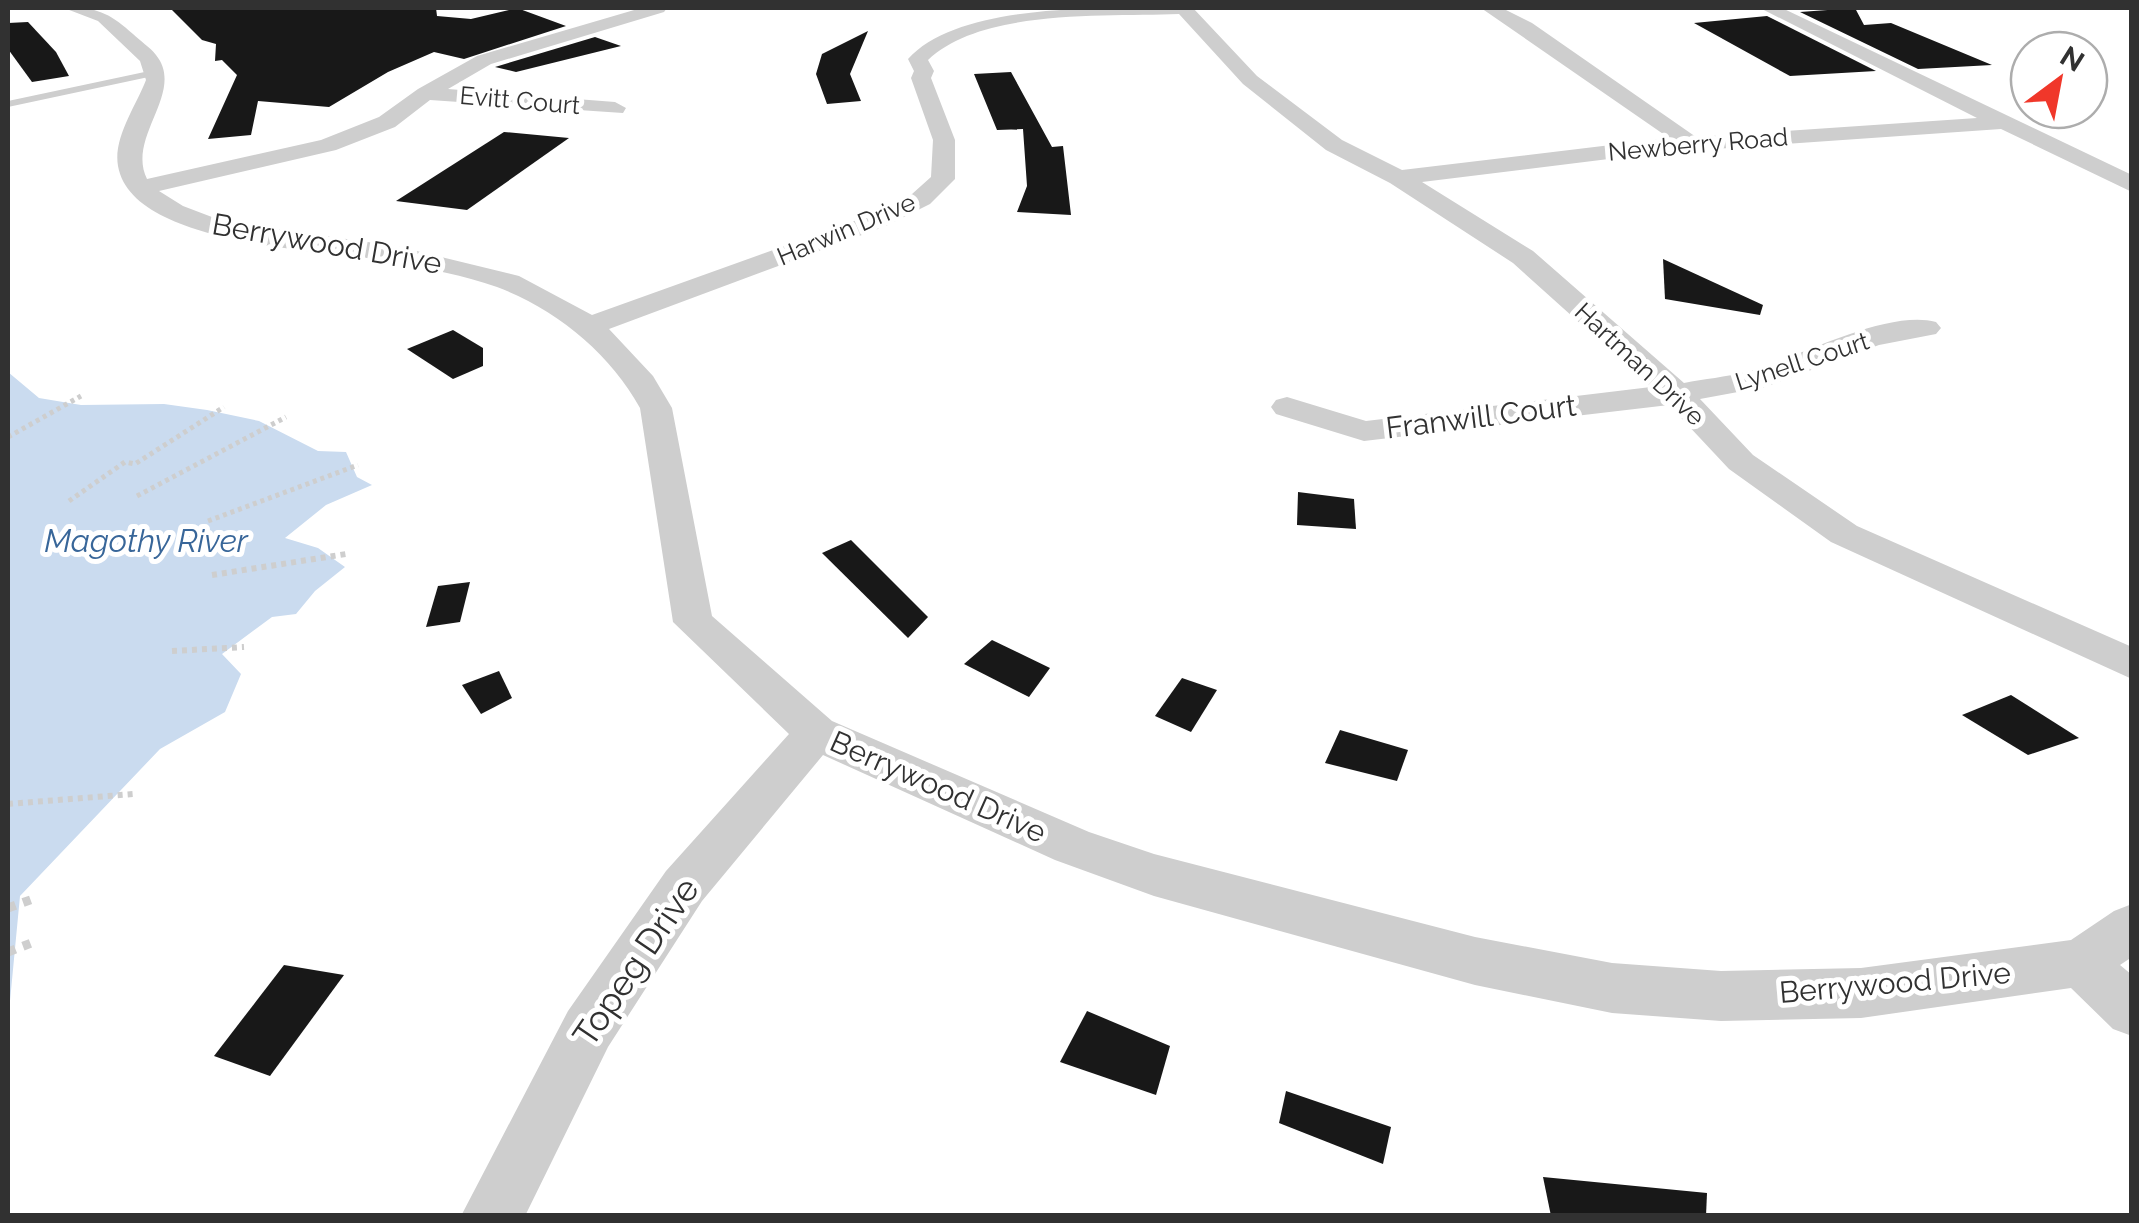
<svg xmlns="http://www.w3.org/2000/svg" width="2139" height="1223" viewBox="0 0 2139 1223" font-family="Raleway,sans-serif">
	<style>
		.water { fill: #cadbef }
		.building { fill: #181818 }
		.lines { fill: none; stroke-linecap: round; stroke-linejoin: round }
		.path-far2 { stroke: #cecece; stroke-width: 5; stroke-dasharray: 4 4; stroke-linecap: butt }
		.path-far1 { stroke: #cecece; stroke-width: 6; stroke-dasharray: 5 5; stroke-linecap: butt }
		.path { stroke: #cecece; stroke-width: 9; stroke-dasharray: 8 8; stroke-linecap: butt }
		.lane { fill: #cecece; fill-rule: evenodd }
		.street { fill: #cecece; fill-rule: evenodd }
		.labels { text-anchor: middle; stroke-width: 10; stroke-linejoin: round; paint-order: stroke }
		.far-street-label { font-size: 25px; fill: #313131; stroke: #fff }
		.street-label { font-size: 30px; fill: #313131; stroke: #fff }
		.water-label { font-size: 32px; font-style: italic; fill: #386699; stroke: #fff }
		.near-street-label { font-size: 35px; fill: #313131; stroke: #fff }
	</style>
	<rect width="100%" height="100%" fill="#fff"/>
	<polygon class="water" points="8,372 39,398 81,405 164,404 207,410 259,421 318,451 346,452 357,477 372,485 326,505 285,538 318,548 345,567 315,591 296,614 272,617 222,654 241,674 225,712 160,749 20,896 8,1022"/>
	<g class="building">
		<polygon points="170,8 436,8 437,16 471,19 517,8 566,26 464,59 434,52 388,72 329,107 258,101 251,135 208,139 237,75 222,60 215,61 216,44 202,40"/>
		<polygon points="1855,8 1864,25 1891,23 1992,65 1918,69 1800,12"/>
		<polygon points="1767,16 1876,71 1790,76 1694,23"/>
		<polygon points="28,22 56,52 69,76 32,82 8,49 8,23"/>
		<polygon points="868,31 850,74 861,101 827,104 816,74 822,54"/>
		<polygon points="595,37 621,46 516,72 495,67"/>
		<polygon points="1011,72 1052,147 1063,146 1071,215 1017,212 1027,186 1023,129 997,130 974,74"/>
		<polygon points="504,132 569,138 467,210 396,201"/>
		<polygon points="1663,259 1763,305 1760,315 1665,299"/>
		<polygon points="453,330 483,348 483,366 453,379 407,349"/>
		<polygon points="1298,492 1354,499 1356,529 1297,525"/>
		<polygon points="851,540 928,617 908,638 822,553"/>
		<polygon points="470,582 460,622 426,627 438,586"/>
		<polygon points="992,640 1050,668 1029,697 964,664"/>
		<polygon points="499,671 512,698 481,714 462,685"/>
		<polygon points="1182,678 1217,690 1191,732 1155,716"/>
		<polygon points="2011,695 2079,738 2028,755 1962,715"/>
		<polygon points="1340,730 1408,750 1397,781 1325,763"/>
		<polygon points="284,965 344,975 270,1076 214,1056"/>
		<polygon points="1087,1011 1170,1046 1156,1095 1060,1062"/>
		<polygon points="1286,1091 1391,1127 1383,1164 1279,1123"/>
		<polygon points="1543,1177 1707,1193 1706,1216 1551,1216"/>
	</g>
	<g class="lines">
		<g class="path-far2">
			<polyline points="8,437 81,396"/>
			<polyline points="137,496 286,417"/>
			<polyline points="69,501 125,462 135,464 224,407"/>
			<polyline points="208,521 358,465"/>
		</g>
		<g class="path-far1">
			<polyline points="212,575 346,554"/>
			<polyline points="172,651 244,647"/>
			<polyline points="8,804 133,794"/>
		</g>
		<g class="path">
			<polyline points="8,908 33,899"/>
			<polyline points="8,952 34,942"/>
		</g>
		<polygon class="lane" points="154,70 158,75 8,107 8,101"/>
		<path class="street" d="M64,8C95,6 110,13 133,34C140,41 150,47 156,55C186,92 126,137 147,179L321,140L379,117L418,89L477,56L641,8H667L664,12L491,64L448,89L615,102L626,108L623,113L430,100L395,127L336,150L159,191L183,206L225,222L396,246L519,276L592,315L868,216L912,194L931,177L933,140L911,78L914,71L908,59C961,0 1116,8 1193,8L1257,76L1342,140L1402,170L1669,138L1481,8H1502L1532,23L1696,137L1977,118L1760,8H1782L2132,175V192L2001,129L1657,153L1422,182L1533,251L1684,383C1704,379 1726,377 1746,372C1797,359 1885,309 1936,322L1941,328L1936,334L1879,345L1765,387L1700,399L1753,455L1857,526L2132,647V679L1831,542L1729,469L1669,405L1364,441L1276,414L1271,407L1276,400L1287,397L1366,421L1651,387L1513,263L1390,183L1326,150L1243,84L1179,14C1108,17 982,8 928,60L934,71L931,78L955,140V179L930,204L886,226L609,329L653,376L672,408L712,616L832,721L1089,832L1154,854L1475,937L1612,963L1721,971L1861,968L2071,940L2114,911L2132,904V957L2120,965L2132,975V1036L2113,1029L2071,988L1861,1018L1721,1021L1612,1013L1475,985L1154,896L1055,860L823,755L702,901L608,1047L525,1216H461L568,1011L666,871L789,734L673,622L640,408C610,353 556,309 497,287C465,276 427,268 394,262C330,250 132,247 118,166C113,138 136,106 146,80L140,61L98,21Z"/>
	</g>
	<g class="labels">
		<g class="far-street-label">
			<text transform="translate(520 100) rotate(5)" y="9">Evitt Court</text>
			<text transform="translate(1698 144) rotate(-5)" y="9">Newberry Road</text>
			<text transform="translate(846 229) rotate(-23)" y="9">Harwin Drive</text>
			<text transform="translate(1802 361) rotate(-18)" y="9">Lynell Court</text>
			<text transform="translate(1640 364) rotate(43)" y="9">Hartman Drive</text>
		</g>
		<g class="street-label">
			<text transform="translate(327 244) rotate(10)" y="10">Berrywood Drive</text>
			<text transform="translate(1481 417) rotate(-7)" y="10">Franwill Court</text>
			<text transform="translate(938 787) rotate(24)" y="10">Berrywood Drive</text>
			<text transform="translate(1895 983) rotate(-5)" y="10">Berrywood Drive</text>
		</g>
		<g class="water-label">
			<text x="146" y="552">Magothy River</text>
		</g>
		<g class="near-street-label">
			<text transform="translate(636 962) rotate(-56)" y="12">Topeg Drive</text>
		</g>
	</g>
	<rect width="2139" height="1223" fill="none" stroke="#313131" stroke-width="20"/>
	<g transform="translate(2059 80) rotate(32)"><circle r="48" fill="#ffffff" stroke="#adadad" stroke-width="2.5"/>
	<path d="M0-8L18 38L0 25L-18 38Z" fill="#f0372a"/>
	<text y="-15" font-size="28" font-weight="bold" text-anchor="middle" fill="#313131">N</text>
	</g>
</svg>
